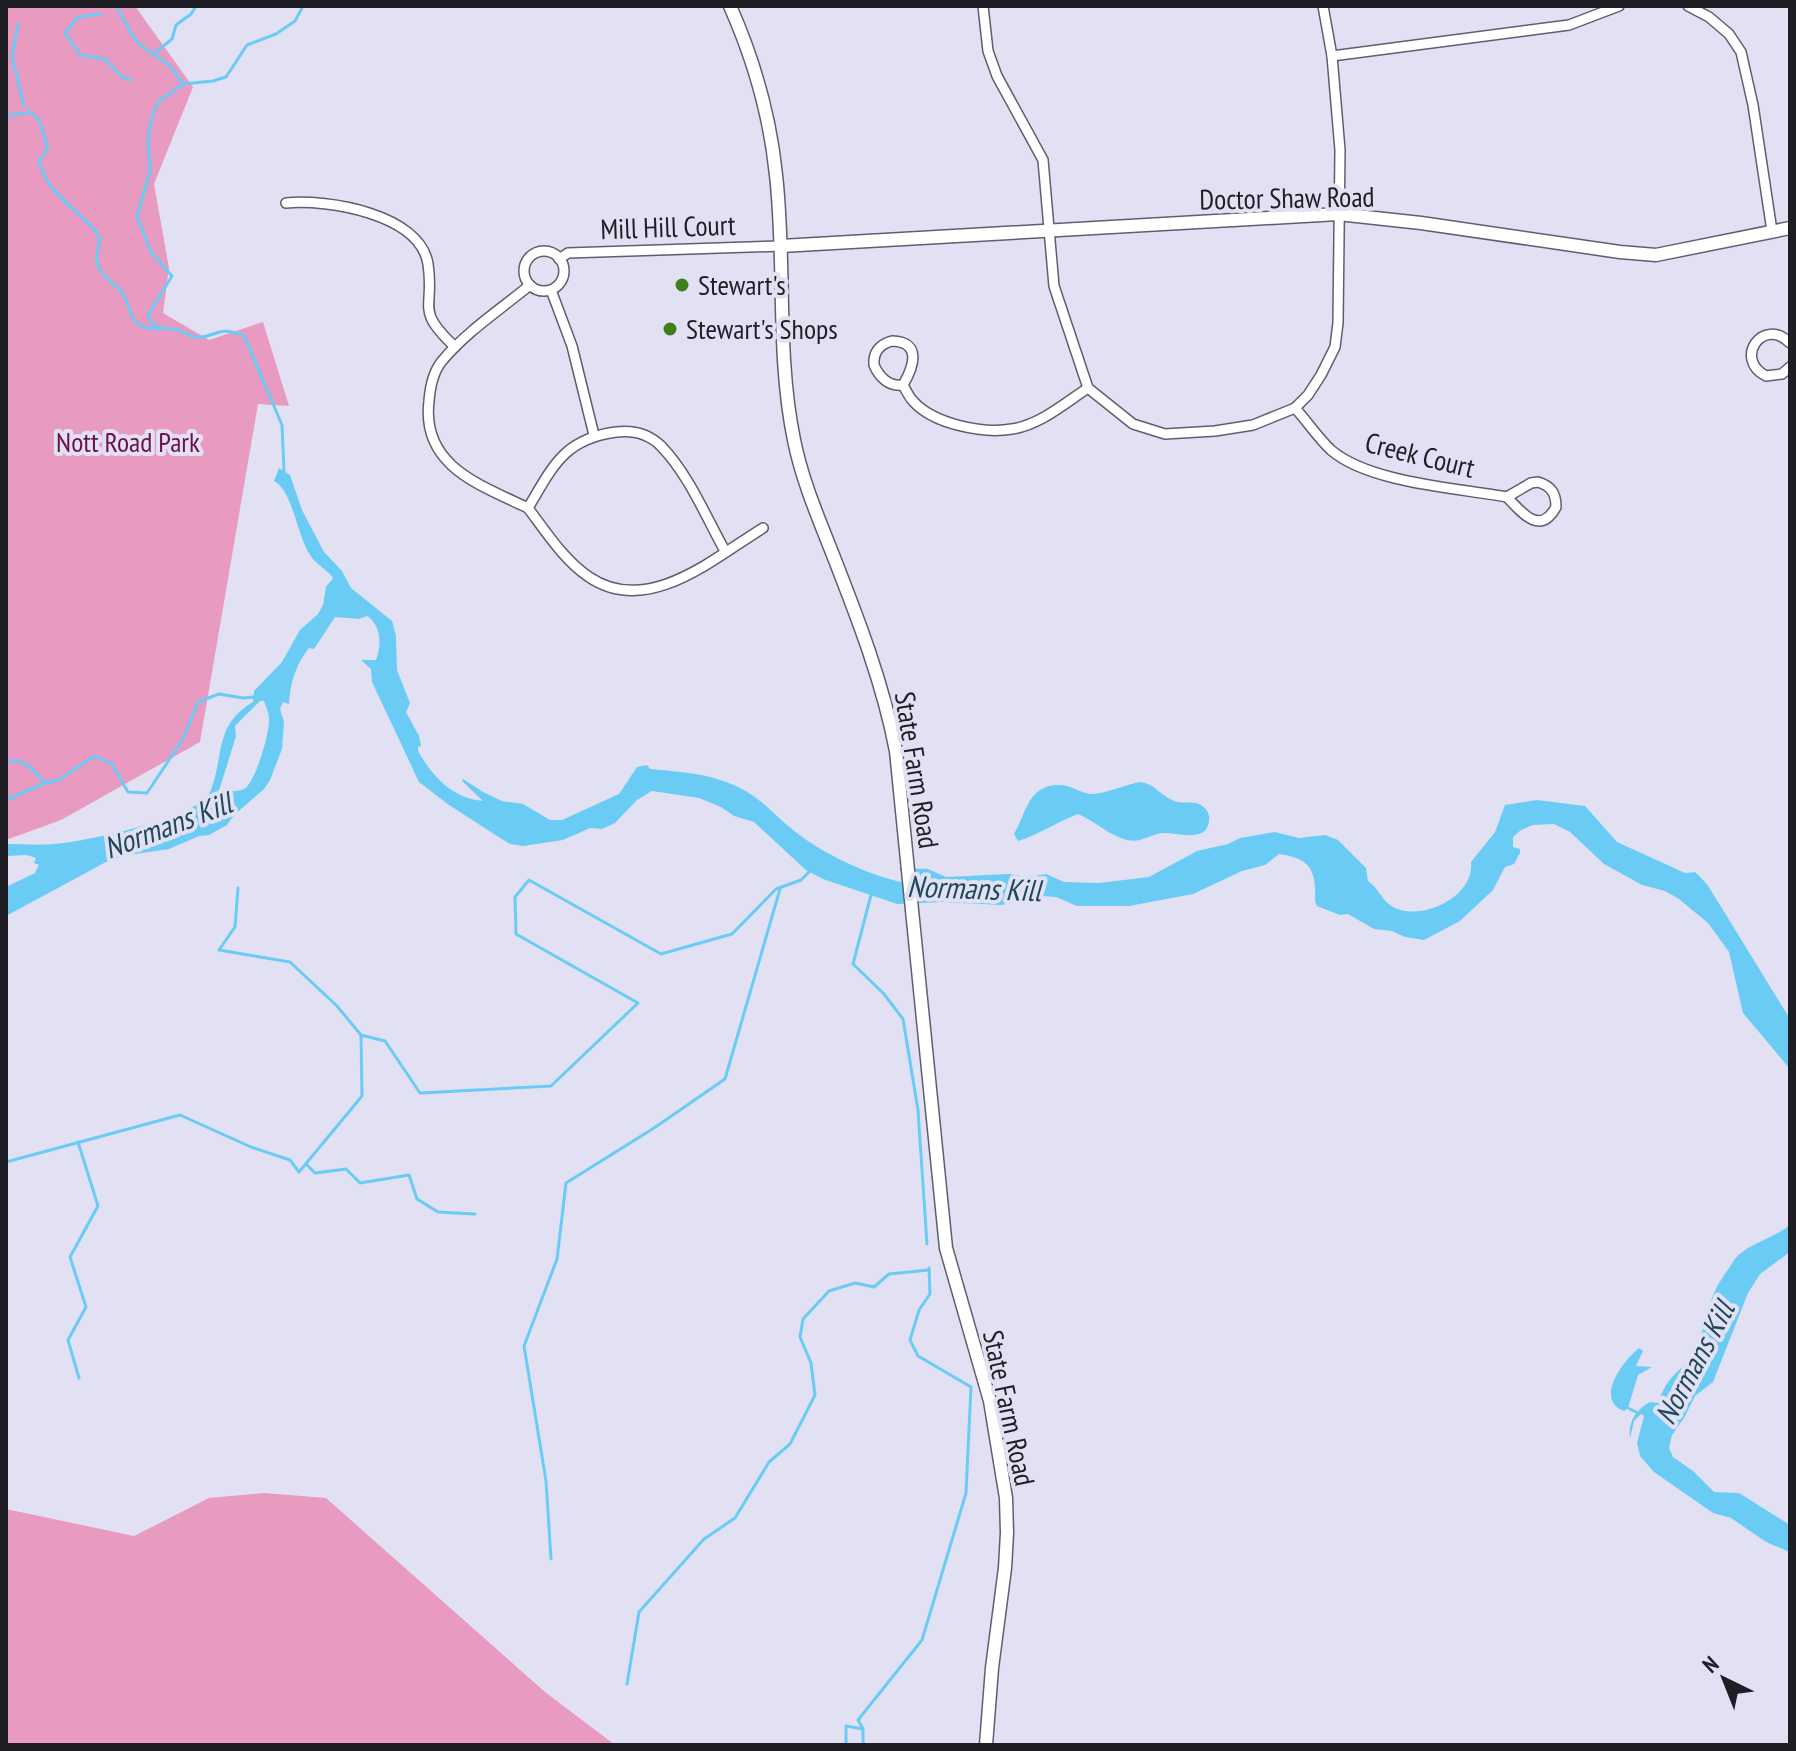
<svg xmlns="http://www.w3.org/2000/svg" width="1796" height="1751" viewBox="0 0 1796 1751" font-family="'PT Sans Narrow',sans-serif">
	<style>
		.green { fill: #e89ac0 }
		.water { fill: #6accf5; fill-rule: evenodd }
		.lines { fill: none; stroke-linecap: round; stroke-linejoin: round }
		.stream { stroke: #6accf5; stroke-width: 3 }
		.street-casing { stroke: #5f5e6e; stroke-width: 12 }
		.secondary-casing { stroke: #5f5e6e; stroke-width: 15 }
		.street { stroke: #fff; stroke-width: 9 }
		.secondary { stroke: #fff; stroke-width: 12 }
		.poi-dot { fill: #407e1b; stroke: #e2e1f4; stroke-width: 3 }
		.labels { text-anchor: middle; stroke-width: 8; stroke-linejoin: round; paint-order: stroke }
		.street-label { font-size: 28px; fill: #1f1e25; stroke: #e2e1f4 }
		.poi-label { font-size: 28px; fill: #1f1e25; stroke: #e2e1f4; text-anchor: start }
		.park-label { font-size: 28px; fill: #6e0f4a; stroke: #e2e1f4 }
		.water-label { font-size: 30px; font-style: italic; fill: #1f495a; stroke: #e2e1f4 }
	</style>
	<rect width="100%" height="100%" fill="#e2e1f4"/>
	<g class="green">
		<polygon points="6,6 135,6 193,87 154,184 169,268 163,313 209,340 263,322 289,406 258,404 200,742 61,820 6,840"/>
		<polygon points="264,1493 326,1498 545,1692 615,1745 6,1745 6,1509 134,1536 209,1498"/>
	</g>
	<g class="water">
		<path d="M279,468L290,475L302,510L324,552L342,571L351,588L392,621L396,636L397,670L410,703L406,712L419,736L421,746L418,747V751C433,777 452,798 483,801L462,781L463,779L483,792L502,801L523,804L550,820H562L619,794L637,767L647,765L650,769C682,772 710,773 740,788C761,798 775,816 793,830C825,856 888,886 929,885L931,883L898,868L928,869L946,877L1008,874L1028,877L1046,874L1064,882L1099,883L1149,877L1197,851L1228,844L1240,838L1275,832L1299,838L1325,835L1338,840L1366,868L1368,881C1379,888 1381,901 1395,908C1423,921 1475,896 1471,862L1495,832L1505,805L1537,800L1585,806L1617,842L1685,873L1695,872L1707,884L1790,1019V1069L1743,1013L1729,952L1708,923L1679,899L1665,891L1642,885L1604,864L1570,832L1554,824L1533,825L1521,830L1513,837V847L1520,849V853L1514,864L1505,867L1493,890L1460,921L1424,940L1405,937L1392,931L1374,929L1348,914L1340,915L1317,906C1313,898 1316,895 1315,887C1314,862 1299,857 1279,854L1265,865L1242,871L1193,894L1129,906H1077L1056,897L1041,896L1001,905L943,902L897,904L823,879L806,870L754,822L734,816L721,807L699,798L652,791L637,800L615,823L602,829L590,828L563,840L523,846L510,844L494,834L449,805L419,782L372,682L371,669L361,660H376C382,645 381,625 367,616L359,619L335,617L314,649L309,648C296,664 290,683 289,704L283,702L280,709L284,722L282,749L270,780L264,789L234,815L227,825L209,835L199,836L169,849L122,856L106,862L6,916V887L35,873L39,865L34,863L36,858L27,855L6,856L7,844C26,844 44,846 63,843C91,840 200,817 210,792C225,755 213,726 253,702L254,691L282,662L300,630L318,614L323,605L326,587L333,578C327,569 316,565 310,555C297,536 293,491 274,481ZM260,701H264C266,707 269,713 269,719C270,732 255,784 244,789C239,792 226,791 219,791L236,736L235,726Z"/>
		<path d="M1141,782C1155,784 1160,795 1172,800C1181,805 1192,800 1201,805C1207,809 1210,814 1209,820C1208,844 1176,832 1162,833C1149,835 1141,843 1127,840C1108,835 1095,821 1078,814C1057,822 1040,834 1018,841L1014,834C1027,812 1028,783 1062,785C1072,786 1083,794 1092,794C1105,794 1126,784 1141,782Z"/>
		<path d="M1790,1225V1252L1760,1274L1748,1293L1713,1382L1695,1396L1684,1418L1672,1435L1669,1448L1673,1457L1693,1471L1714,1492L1739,1493L1790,1525V1552L1766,1542L1731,1518L1713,1513L1654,1472L1640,1456L1637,1443L1644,1416L1641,1414L1634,1421L1630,1438C1628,1421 1636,1410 1650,1402L1657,1403C1661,1396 1664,1387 1669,1381C1677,1370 1686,1366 1694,1353C1704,1334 1705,1313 1714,1293C1719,1281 1726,1273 1733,1262C1743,1245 1773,1239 1790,1225Z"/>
		<path d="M1639,1348L1643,1351L1636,1366L1652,1367L1638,1375L1628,1408L1624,1411C1594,1399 1623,1361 1639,1348Z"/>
	</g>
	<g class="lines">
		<g class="stream">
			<path d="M116,6C123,17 128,30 136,40C153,59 167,56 182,83"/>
			<polyline points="101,14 78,17 65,33 80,55 105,59 122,77 131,80"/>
			<polyline points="18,24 12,56 24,106"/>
			<polyline points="155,53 172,39 176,25 191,14 196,6"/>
			<path d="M6,116L30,112L39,120L48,148L39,161C46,195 81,210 100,237C99,247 94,259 99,268C104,279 114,283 121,291C134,308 125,328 158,329"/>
			<path d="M284,471L282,425L244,336C215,324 217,339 195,337C190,337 184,331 178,330C163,327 154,332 148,315L172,276L151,252L137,217L150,171L148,137L152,117L158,102L183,84L213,81L226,77L247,45L276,34L295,21L303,6"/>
			<path d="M6,761C26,759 32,769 45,783L59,780L94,756L112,764L128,792L147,793L183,739L198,702L219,694L243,698L254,697"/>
			<polyline points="6,800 45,783"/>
			<polyline points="238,888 235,927 219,950 290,962 337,1006 361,1035 385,1041 420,1093 551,1086 638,1003 516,934 515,897 529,880 661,954 732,934 776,889 801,880 811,870"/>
			<polyline points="871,895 853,964 884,994 903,1019 918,1110 927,1244"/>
			<polyline points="78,1142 98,1206 70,1257 86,1307 68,1340 79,1378"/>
			<polyline points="6,1162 180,1115 251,1147 290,1160 299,1172 362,1096 361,1036"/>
			<polyline points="307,1165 315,1173 346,1169 360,1183 409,1175 417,1199 438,1212 475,1214"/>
			<polyline points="1628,1408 1638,1413"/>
			<polyline points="551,1559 546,1481 524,1346 557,1259 566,1183 654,1128 725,1079 780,889"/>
			<polyline points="627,1684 639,1612 704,1539 735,1518 769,1462 790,1444 815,1395 811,1363 800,1337 803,1319 829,1291 855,1283 874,1287 889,1274 929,1270"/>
			<polyline points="846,1745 846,1726 863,1729"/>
			<polyline points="863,1745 863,1729 858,1720 922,1640 966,1493 971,1387 918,1356 910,1340 919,1310 930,1294 929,1268"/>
		</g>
		<g class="street-casing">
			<g id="street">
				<polyline points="983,6 988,51 997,76 1043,160 1054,286 1088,388 1133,424 1165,434 1215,431 1253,425 1295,408 1308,395 1321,375 1335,347 1338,323 1340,150 1332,56 1323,6"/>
				<polyline points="1688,6 1709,17 1729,34 1741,52 1753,105 1772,231"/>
				<polyline points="1332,56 1569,25 1619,6"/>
				<path d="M286,203C328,199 420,214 428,264C435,310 414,308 455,347"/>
				<circle cx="544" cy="271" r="20"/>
				<polyline points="559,259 568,253 781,246"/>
				<polyline points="551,290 572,346 594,435"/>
				<path d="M892,341C923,342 913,368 903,385C889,387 879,377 874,365C873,352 880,344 892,341Z"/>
				<path d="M1790,343C1763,316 1733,359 1766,376L1782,374L1790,367"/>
				<path d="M903,385C906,390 909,397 913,401C933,424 983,434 1012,429C1040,425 1065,403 1088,388"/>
				<path d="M1295,408C1307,421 1318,438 1331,450C1369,483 1458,488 1507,497"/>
				<path d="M1538,482C1551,486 1556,493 1556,507C1540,536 1522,513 1507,497L1531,483Z"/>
				<path d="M528,508C480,485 421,466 429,401C430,388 433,372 442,361C466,332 501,309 530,285"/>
				<path d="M725,551C706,517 689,475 661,446C649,434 633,430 616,432C564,439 553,466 528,508C546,532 564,560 589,577C648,617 714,558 763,528"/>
			</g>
		</g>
		<g class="secondary-casing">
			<g id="secondary">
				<path d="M730,6C754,60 770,116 776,175C786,263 776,353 794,440C802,480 818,517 833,555C858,619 883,683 896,751L946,1248L990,1401L1006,1498L1007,1533L1005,1568L992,1668L986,1745"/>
				<polyline points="781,246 1338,214 1421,223 1620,252 1656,255 1790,228"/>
			</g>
		</g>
		<use href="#street" class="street"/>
		<use href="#secondary" class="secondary"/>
	</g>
	<g class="poi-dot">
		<circle cx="682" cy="285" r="8"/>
		<circle cx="670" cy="329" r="8"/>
	</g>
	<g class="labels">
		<g class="street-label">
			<text transform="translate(1287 198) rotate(-1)" y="10">Doctor Shaw Road</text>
			<text transform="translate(668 227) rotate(-2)" y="10">Mill Hill Court</text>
			<text transform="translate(1420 455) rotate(14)" y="10">Creek Court</text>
			<text transform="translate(917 770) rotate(81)" y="10">State Farm Road</text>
			<text transform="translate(1009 1408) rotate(78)" y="10">State Farm Road</text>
		</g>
		<g class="poi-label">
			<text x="698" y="295">Stewart's</text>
			<text x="686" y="339">Stewart's Shops</text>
		</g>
		<g class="park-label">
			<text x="128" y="452">Nott Road Park</text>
		</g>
		<g class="water-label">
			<text transform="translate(168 826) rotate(-21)" y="10">Normans Kill</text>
			<text transform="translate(974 889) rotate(2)" y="10">Normans Kill</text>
			<text transform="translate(1695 1363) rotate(-62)" y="10">Normans Kill</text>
		</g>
	</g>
	<rect width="1796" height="1751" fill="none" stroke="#1f1e25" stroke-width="16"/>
	<g transform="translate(1724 1679) rotate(317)" stroke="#e2e1f4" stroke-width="6" paint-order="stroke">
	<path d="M0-6L14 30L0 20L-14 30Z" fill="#1f1e25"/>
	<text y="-12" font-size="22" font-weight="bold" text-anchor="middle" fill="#1f1e25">N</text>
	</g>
</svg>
